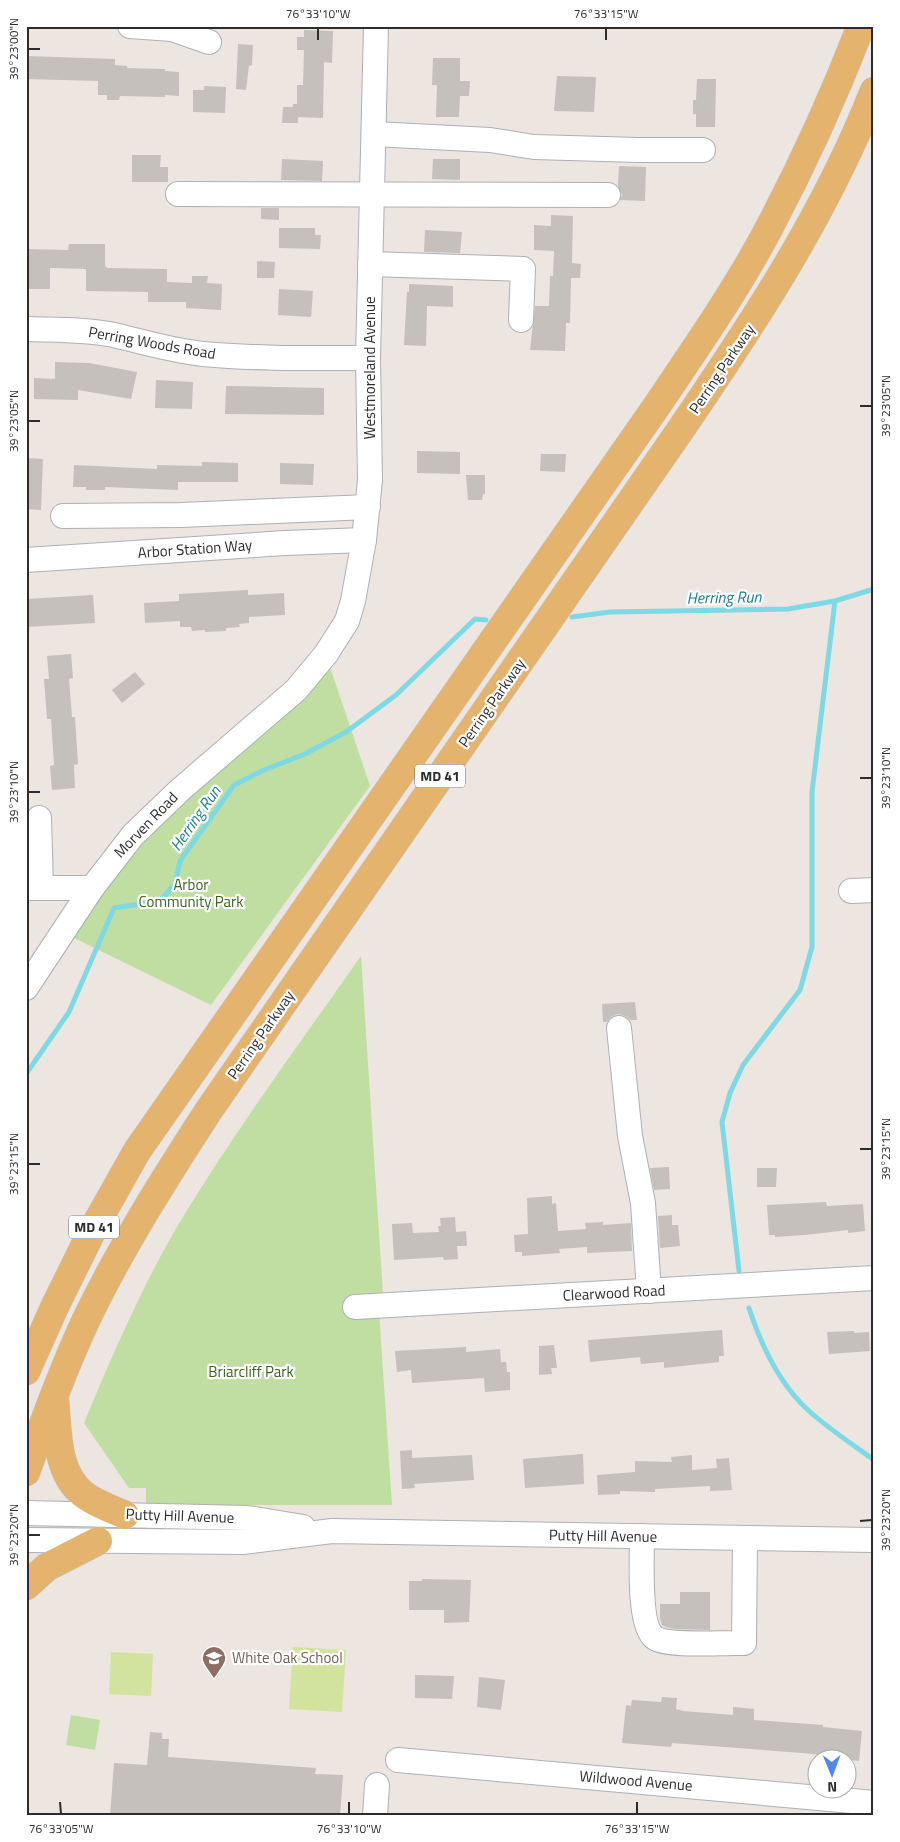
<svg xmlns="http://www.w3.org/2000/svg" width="900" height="1842" viewBox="0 0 900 1842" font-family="'Titillium Web',sans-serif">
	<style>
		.green { fill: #c0dda2 }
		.pitch { fill: #d2e39e }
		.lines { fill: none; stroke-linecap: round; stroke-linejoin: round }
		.stream { stroke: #7ddae4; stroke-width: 5 }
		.building { fill: #c5c0bb }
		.minor-casing { stroke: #acb0b7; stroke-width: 26 }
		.major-casing { stroke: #c4c4c4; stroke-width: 29 }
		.minor { stroke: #fff; stroke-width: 24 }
		.major { stroke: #e4b36d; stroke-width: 28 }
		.ticks { fill: none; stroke: #2c2c2c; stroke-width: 2 }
		.labels { text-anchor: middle; stroke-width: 4.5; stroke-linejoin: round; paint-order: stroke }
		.shield { fill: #fff; stroke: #6b6b6b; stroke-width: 1 }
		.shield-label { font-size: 14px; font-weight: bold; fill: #2c2c2c }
		.street-label { font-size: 15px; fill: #2c2c2c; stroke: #fff }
		.park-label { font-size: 15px; fill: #3b6322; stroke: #fff }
		.education-label { font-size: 15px; fill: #785e54; stroke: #fff; text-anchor: start }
		.water-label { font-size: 16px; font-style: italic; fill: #1a7d91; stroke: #fff }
		.neatline { fill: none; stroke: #2c2c2c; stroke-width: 2 }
		.ticks-label { font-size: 12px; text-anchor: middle; fill: #2c2c2c }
	</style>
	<rect width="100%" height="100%" fill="#ece5e0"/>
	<g class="green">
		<polygon points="329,664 370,786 211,1005 70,936 127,842"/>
		<path d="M361,956L383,1295L378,1296L392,1505H146V1488H129L84,1423C114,1351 145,1279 186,1212C240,1124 302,1040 361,956Z"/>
		<polygon points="71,1715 100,1720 95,1750 66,1745"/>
	</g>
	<g class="pitch">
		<polygon points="293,1647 346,1650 342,1712 289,1709"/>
		<polygon points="111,1652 153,1654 151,1696 109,1694"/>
	</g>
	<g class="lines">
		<g class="stream">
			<polyline points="572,617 610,612 788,609 835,601 874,589"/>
			<polyline points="26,1074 69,1012 114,908 160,901 175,884 180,861 234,785 264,770 305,754 346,732 396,695 475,619 486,620"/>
			<polyline points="739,1271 722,1122 730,1093 743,1065 800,990 812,947 812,792 835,601"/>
			<path d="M749,1308C761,1345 780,1385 809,1411C829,1429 852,1444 874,1460"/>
		</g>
	</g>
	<g class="building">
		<polygon points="304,30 333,31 332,63 324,62 323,118 298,117 298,123 282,123 283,107 293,107 293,104 297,104 297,85 303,85 304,50 297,50 297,37 304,37"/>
		<polygon points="238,44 253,45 252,65 249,66 246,90 236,89"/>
		<polygon points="26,56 115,59 115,65 127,66 127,68 165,69 165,71 179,72 179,96 165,95 165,97 120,96 119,100 107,100 107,95 98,95 98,81 26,79"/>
		<polygon points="433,58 460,58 460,81 470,81 469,96 460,96 459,117 436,117 437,85 432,85"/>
		<polygon points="557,76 596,77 594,112 554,111"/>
		<polygon points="697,79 716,79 715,127 696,127 696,114 693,114 693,100 696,100"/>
		<polygon points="204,86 226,87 225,113 193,112 193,90 204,90"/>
		<polygon points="132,155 161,155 160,167 168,167 168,182 132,182"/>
		<polygon points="282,159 323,161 322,181 281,180"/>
		<polygon points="433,159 460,159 460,180 432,179"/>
		<polygon points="619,166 646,167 645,201 620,200 622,195 618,186"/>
		<polygon points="261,208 279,208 279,220 261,219"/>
		<polygon points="551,215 573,216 572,263 581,264 580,278 571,278 570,323 566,323 565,351 530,350 535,306 549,306 550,276 553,276 554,251 534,250 534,225 551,226"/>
		<polygon points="279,228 315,228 315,235 321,235 320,249 279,248"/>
		<polygon points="425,230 462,232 460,253 424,252"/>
		<polygon points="69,244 105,244 105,266 107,268 167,269 167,282 192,283 192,276 208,276 207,283 222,284 221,310 186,308 186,302 148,302 148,292 86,291 86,269 50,268 50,289 26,289 26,249 68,250"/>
		<polygon points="257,261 275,262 274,278 257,278"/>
		<polygon points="409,284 453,286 453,307 427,306 426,346 404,345 407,292 409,292"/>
		<polygon points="279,289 313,291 311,317 278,315"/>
		<polygon points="55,362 89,363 137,372 131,399 78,390 78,400 34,399 34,378 55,379"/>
		<polygon points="156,380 193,382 192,409 155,408"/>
		<polygon points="226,386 324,388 324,415 225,414"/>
		<polygon points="417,451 460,452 460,474 417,473"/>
		<polygon points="541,454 566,454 565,472 540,471"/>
		<polygon points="26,458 43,459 41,510 26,509"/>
		<polygon points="202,462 238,463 238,482 178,482 178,490 105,487 105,490 86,490 86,487 73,487 74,465 157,469 157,465 202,466"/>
		<polygon points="280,463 314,464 313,485 280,484"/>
		<polygon points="466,475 485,475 485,494 483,494 482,500 468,500"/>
		<polygon points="248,590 248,595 284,593 285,615 249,617 249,623 239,624 240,627 226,628 226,631 205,632 205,630 192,631 191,627 180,627 180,621 145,623 144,603 179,601 179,594"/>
		<polygon points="93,595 95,623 26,627 26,599"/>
		<polygon points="71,654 73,678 69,679 72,717 75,717 78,764 74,765 75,788 52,790 50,766 54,765 51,719 47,719 44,679 49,679 47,656"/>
		<polygon points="135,672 145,684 122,703 112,690"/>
		<polygon points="635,1002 637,1020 630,1020 625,1016 618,1014 611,1017 607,1022 603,1022 602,1004"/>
		<polygon points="669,1167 670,1189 654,1190 650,1168"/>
		<polygon points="757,1168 777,1168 776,1187 757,1187"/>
		<polygon points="552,1196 552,1204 556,1203 558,1231 586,1229 585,1223 603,1222 603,1225 631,1223 632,1251 587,1253 587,1247 559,1249 560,1253 522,1256 522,1252 515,1252 514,1235 528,1234 527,1198"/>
		<polygon points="826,1202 827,1206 863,1204 865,1231 848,1233 848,1230 805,1235 775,1237 775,1235 769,1235 767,1205"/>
		<polygon points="672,1215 672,1225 678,1225 680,1246 660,1248 658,1216"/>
		<polygon points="455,1217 456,1232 466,1231 467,1246 457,1246 458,1259 444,1260 443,1257 394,1260 392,1224 412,1223 413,1233 439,1232 438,1226 441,1226 440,1218"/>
		<polygon points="722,1330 724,1356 719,1356 719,1362 664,1368 664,1362 641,1364 640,1357 590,1362 588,1340"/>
		<polygon points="854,1331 854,1333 869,1332 870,1351 829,1354 827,1332"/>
		<polygon points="554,1345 557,1368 551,1368 552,1374 539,1375 539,1346"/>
		<polygon points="466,1347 466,1352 500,1349 501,1362 506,1362 507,1372 510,1372 510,1390 485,1392 484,1378 412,1383 411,1370 397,1372 395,1351"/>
		<polygon points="412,1450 412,1458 472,1455 474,1480 414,1484 415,1488 402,1489 400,1451"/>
		<polygon points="583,1454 584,1484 525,1488 523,1459"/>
		<polygon points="692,1455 692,1470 717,1468 716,1459 729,1458 732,1490 710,1491 710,1486 655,1489 655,1492 620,1491 620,1494 598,1495 597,1475 635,1472 635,1461 672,1462 671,1457"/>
		<polygon points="422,1579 471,1580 469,1622 444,1623 444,1610 409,1610 409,1581 422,1581"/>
		<polygon points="680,1592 710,1592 710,1630 674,1629 666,1627 662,1625 660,1619 660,1604 680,1604"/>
		<polygon points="415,1675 454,1676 452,1699 415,1698"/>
		<polygon points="479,1677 505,1680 501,1710 477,1707"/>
		<polygon points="662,1697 677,1698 676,1709 683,1711 733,1715 733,1707 754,1709 754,1720 823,1725 823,1727 862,1731 859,1761 841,1759 841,1757 802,1753 672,1743 671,1747 622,1743 626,1705 631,1706 632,1700 661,1702"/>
		<polygon points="150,1732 162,1733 162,1739 169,1739 168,1757 316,1768 315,1774 343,1775 340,1816 110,1816 114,1763 147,1765"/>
	</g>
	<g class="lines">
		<g class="minor-casing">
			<g id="minor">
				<polyline points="130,26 172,29 209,42"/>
				<polyline points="374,134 490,140 534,147 638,150 703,150"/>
				<polyline points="178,194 608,195"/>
				<polyline points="370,264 523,269 521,320"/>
				<path d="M26,329C55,330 85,329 114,335C143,342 173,351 203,354C258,359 313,358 368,358"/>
				<polyline points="63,516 181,515 368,507"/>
				<polyline points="26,560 285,543 364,540"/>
				<polyline points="39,818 41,888"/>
				<polyline points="26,888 92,888"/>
				<polyline points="851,891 874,890"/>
				<polyline points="26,988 92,888 133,835 181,789 296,690 326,654 347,621 353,601 364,540 370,480 368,358 376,26"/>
				<polyline points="619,1028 630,1136 643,1203 649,1291"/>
				<polyline points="355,1307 874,1278"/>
				<polyline points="26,1513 248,1518 303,1527"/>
				<path d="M642,1536C642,1557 638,1627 655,1638C669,1647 725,1642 744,1643L745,1538"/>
				<polyline points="26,1540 243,1542 332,1531 874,1540"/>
				<polyline points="398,1760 874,1803"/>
				<polyline points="375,1816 377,1785"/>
			</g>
		</g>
		<g class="major-casing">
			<g id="major">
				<path d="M26,1371L55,1306L92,1231L137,1151L656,407C695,349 735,292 768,230C803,164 834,96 861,26"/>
				<path d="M55,1402C58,1433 56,1472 83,1494C94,1503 111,1509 125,1515"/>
				<path d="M26,1472C44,1421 63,1369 86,1320C121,1247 165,1178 209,1110L679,432C754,322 825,215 874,91"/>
				<polyline points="26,1586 47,1567 98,1541"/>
			</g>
		</g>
		<use href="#minor" class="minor"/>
		<use href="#major" class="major"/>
	</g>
	<path class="ticks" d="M318,28V40M606,28V40M28,49H40M860,406H872M28,421H40M860,778H872M28,792H40M860,1149H872M28,1164H40M860,1521L872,1520M28,1535H40M60,1802L61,1814M349,1802V1814M637,1802V1814"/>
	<defs>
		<g id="school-pin" transform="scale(1.25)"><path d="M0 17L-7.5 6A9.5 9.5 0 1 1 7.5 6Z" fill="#8d6e63" stroke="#fff"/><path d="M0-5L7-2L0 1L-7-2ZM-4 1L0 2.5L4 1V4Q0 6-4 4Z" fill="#fff"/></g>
	</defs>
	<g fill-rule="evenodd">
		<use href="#school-pin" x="214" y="1658"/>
	</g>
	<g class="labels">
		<g class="shield">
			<rect x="415" y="764.5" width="50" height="23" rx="4"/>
			<rect x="69" y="1215.5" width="50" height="23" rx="4"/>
		</g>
		<g class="shield-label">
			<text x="440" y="781">MD 41</text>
			<text x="94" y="1232">MD 41</text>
		</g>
		<g class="street-label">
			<text transform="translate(152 343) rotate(10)" y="5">Perring Woods Road</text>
			<text transform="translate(370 368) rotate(-90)" y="5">Westmoreland Avenue</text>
			<text transform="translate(722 369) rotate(-56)" y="5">Perring Parkway</text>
			<text transform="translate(195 549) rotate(-4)" y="5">Arbor Station Way</text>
			<text transform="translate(492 703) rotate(-55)" y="5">Perring Parkway</text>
			<text transform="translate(146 825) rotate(-46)" y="5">Morven Road</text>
			<text transform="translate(261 1035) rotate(-55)" y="5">Perring Parkway</text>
			<text transform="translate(614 1293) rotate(-3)" y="5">Clearwood Road</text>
			<text transform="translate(180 1516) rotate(2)" y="5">Putty Hill Avenue</text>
			<text transform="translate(603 1536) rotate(1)" y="5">Putty Hill Avenue</text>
			<text transform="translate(636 1781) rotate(5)" y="5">Wildwood Avenue</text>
		</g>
		<g class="park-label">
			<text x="191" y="890">Arbor<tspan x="191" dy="17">Community Park</tspan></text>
			<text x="251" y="1377">Briarcliff Park</text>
		</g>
		<g class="education-label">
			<text x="232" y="1663">White Oak School</text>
		</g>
		<g class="water-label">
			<text transform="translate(724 597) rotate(-1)" y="6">Herring Run</text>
			<text transform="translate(195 818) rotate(-55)" y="6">Herring Run</text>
		</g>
	</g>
	<rect width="900" height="1842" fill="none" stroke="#ffffff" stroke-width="55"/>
	<g transform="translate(832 1774) rotate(179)"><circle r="24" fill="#ffffff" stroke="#ababab"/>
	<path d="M0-4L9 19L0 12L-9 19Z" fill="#5087e9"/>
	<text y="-8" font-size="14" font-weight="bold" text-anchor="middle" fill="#2c2c2c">N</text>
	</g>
	<rect x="28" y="28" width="844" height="1786" class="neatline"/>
	<g class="ticks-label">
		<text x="318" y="18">76°33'10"W</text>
		<text x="606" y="18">76°33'15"W</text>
		<text transform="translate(14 49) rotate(-90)" y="4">39°23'00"N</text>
		<text transform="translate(886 406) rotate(-90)" y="4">39°23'05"N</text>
		<text transform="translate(14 421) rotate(-90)" y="4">39°23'05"N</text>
		<text transform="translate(886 778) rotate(-90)" y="4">39°23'10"N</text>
		<text transform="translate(14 792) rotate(-90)" y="4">39°23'10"N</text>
		<text transform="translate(886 1149) rotate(-90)" y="4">39°23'15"N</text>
		<text transform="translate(14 1164) rotate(-90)" y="4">39°23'15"N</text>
		<text transform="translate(886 1520) rotate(-90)" y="4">39°23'20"N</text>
		<text transform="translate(14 1535) rotate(-90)" y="4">39°23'20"N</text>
		<text x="61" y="1833">76°33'05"W</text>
		<text x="349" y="1833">76°33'10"W</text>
		<text x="637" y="1833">76°33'15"W</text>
	</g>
</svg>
